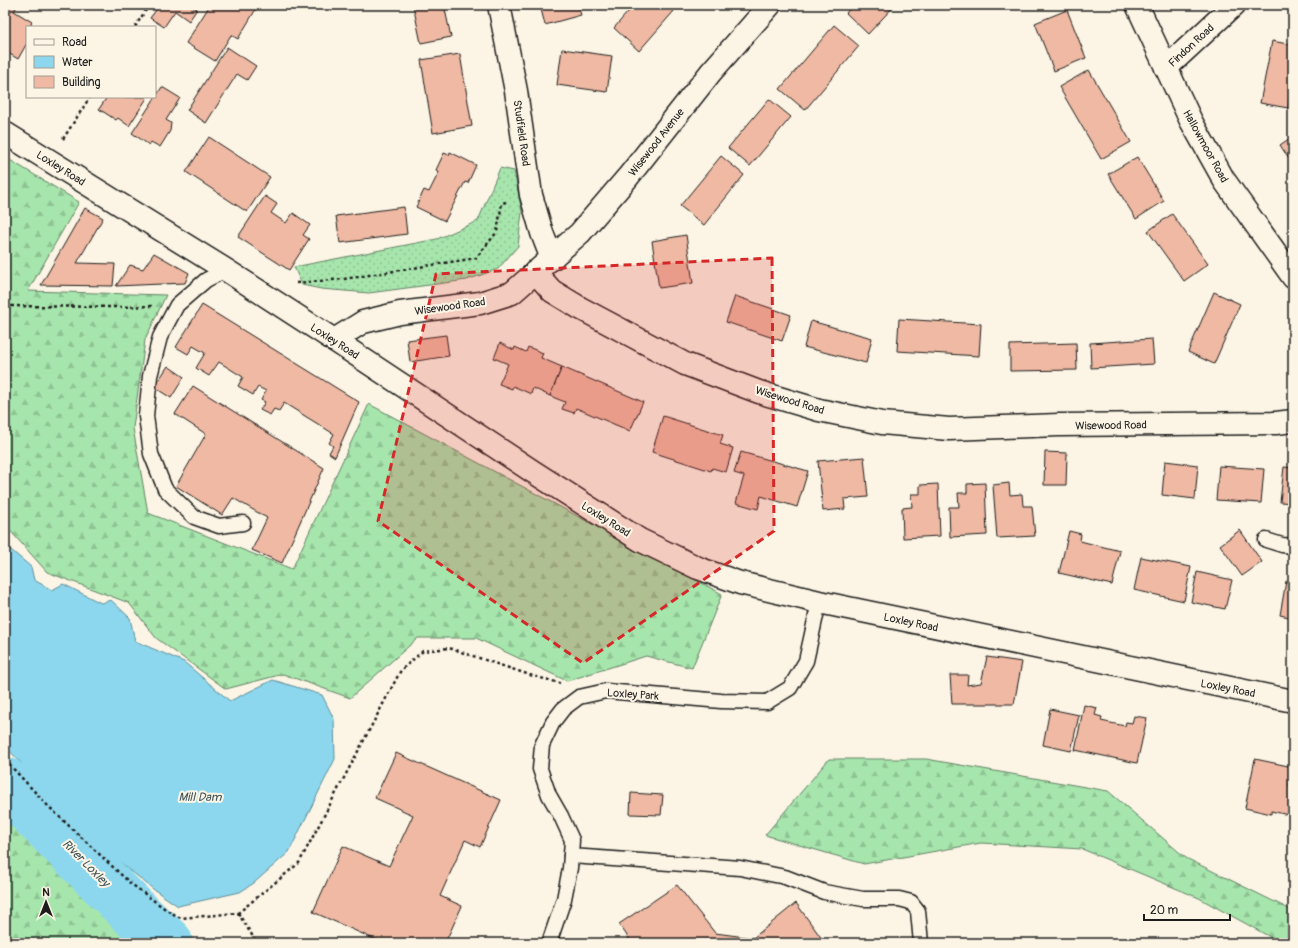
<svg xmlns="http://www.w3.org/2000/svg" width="1298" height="948" viewBox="0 0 1298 948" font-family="Pangolin,sans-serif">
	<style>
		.grass { fill: url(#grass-dots); stroke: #618064 }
		.forest { fill: url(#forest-firs); stroke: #618064 }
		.water { fill: #8cd7ed; stroke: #5f8c99 }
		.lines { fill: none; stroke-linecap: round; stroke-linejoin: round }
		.stream { stroke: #5f8c99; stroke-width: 9 }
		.river { stroke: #8cd7ed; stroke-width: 52 }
		.building { fill: #efb9a3; stroke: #1c1c1c }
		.service-casing { stroke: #1c1c1c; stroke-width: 17 }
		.minor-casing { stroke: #1c1c1c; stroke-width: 25 }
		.tertiary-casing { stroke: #1c1c1c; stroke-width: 25 }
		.secondary-casing { stroke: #1c1c1c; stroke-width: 25 }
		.path { stroke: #1c1c1c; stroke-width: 2.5; stroke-dasharray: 3 3; stroke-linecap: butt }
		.service { stroke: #fcf5e5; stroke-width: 14 }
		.minor { stroke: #fcf5e5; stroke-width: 22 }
		.tertiary { stroke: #fcf5e5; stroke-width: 22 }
		.secondary { stroke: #fcf5e5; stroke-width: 22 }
		.marked { fill: #d62828; fill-opacity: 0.2; stroke: #d62828; stroke-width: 3; stroke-dasharray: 8 5; stroke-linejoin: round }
		.labels { text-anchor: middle; stroke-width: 4; stroke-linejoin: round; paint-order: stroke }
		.street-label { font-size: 11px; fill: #1c1c1c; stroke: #fcf5e5 }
		.water-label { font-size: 12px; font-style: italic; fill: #3e545b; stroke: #fcf5e5 }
	</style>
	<defs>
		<pattern id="grass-dots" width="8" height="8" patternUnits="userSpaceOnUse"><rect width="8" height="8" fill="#a6e5ac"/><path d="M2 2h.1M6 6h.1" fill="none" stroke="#8ec493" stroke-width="1.8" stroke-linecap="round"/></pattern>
		<pattern id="forest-firs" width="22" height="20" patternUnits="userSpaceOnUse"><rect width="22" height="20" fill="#a6e5ac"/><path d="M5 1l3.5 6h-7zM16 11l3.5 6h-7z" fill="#8ec493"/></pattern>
	</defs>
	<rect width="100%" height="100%" fill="#fcf5e5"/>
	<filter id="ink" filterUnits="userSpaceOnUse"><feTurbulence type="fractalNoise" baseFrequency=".025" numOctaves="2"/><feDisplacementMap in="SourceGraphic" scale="8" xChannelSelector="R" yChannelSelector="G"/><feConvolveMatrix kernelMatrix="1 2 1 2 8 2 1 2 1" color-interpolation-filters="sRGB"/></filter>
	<g filter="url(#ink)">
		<polygon class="grass" points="500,168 514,171 522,212 518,246 498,269 467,280 369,293 321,289 302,285 294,267 437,239 478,221"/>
		<g class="forest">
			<polygon points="5,157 79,202 28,291 166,295 145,340 133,428 148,513 292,569 369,404 722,594 692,668 646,656 567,681 476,638 418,638 350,698 283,674 226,689 156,638 129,603 47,572 5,525"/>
			<polygon points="829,759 926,759 1108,791 1186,858 1293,911 1293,943 1281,943 1199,898 1082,849 981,843 864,864 765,835"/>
			<polygon points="5,768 137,900 198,943 5,943"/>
		</g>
		<polygon class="water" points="5,547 11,550 31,567 34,580 52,590 63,584 101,603 111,600 130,618 135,641 184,662 230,701 273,680 322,695 334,719 335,759 289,852 254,883 240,892 178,906 153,889 114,857 59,803 5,746"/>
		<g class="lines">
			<polyline class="stream" points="156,933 170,916"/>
			<polyline class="river" points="5,783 145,923 167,943"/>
		</g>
		<g class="building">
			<polygon points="5,5 18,5 14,11 32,22 30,27 27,27 27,43 18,59 5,51"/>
			<polygon points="160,5 190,5 197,9 189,21 175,11 164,27 150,18"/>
			<polygon points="210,5 249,5 256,9 238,39 231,35 215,61 186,43"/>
			<polygon points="413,5 444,5 451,37 421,43"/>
			<polygon points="540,5 578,5 581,15 545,25"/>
			<polygon points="634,5 667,5 674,11 639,51 614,28"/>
			<polygon points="853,5 895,5 868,34 846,13"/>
			<polygon points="1067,10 1086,58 1054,71 1035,23"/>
			<polygon points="834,25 859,46 805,110 780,89"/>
			<polygon points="1272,41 1293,45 1293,80 1288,108 1260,103"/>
			<polygon points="227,47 256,66 247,80 237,74 206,123 187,110"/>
			<polygon points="562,49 612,56 607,92 557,85"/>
			<polygon points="460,54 472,126 433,133 421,60"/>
			<polygon points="1089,70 1131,142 1101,159 1059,87"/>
			<polygon points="162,87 180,98 166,120 171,123 170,131 160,147 151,142 149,145 132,133"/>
			<polygon points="107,97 146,97 147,98 129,126 118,118 116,120 99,109"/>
			<polygon points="769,99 791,117 750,166 728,148"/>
			<polygon points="1293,136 1293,165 1280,145"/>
			<polygon points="209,137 270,177 247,212 186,172"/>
			<polygon points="450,152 476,165 468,183 465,182 445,221 416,207 424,190 429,192 439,172 436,170 444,153 449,155"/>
			<polygon points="721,156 744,175 704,225 680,206"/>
			<polygon points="1137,157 1164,201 1136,219 1108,174"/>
			<polygon points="265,196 277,204 271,213 286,223 293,213 310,225 303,235 309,239 289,270 238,237"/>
			<polygon points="404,207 407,234 340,243 336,216"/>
			<polygon points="85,208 103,218 77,263 115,264 113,286 41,285"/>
			<polygon points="1172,214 1208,264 1184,281 1148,231"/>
			<polygon points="686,235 693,283 659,288 652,241"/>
			<polygon points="154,253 189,273 185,283 116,286 130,265 143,269"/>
			<polygon points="1214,292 1240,304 1214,364 1188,352"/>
			<polygon points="735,296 791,315 782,341 726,322"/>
			<polygon points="202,305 359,402 335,457 329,453 333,446 329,443 334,434 284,403 279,411 274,409 270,415 260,410 265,402 261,400 266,391 258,387 253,395 238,386 243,377 219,362 209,376 196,368 205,353 193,346 188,354 176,347"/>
			<polygon points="899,319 981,324 979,356 897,351"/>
			<polygon points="811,321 872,338 866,363 804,347"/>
			<polygon points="446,335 449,356 410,362 407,340"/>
			<polygon points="1152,339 1154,364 1091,368 1090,343"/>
			<polygon points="500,343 514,350 515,347 526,352 528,347 543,353 541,358 562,367 550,396 533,388 531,394 513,386 512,389 499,384 508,364 494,358"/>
			<polygon points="1076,343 1077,370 1010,371 1010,345"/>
			<polygon points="168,366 184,377 171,398 154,387"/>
			<polygon points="562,367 643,402 630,431 576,408 574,413 562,409 565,402 550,396"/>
			<polygon points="193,386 324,468 282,563 252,550 267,518 233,498 222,515 176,486 206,434 175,414"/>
			<polygon points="663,416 723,435 720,444 733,448 726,472 712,468 711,471 652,452"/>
			<polygon points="741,452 808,471 797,507 761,496 758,509 736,503 744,476 734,473"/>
			<polygon points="1045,452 1067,453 1066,485 1044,485"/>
			<polygon points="864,457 868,497 844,499 845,509 823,511 818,461"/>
			<polygon points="1165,461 1198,465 1195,499 1162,495"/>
			<polygon points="1219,466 1264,469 1261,503 1216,500"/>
			<polygon points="1284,467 1293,468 1293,503 1280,502"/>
			<polygon points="985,483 987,535 950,537 949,507 959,507 958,493 967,493 967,484"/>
			<polygon points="1009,483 1010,495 1022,494 1023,506 1032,506 1035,536 997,538 993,485"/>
			<polygon points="938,484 940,536 903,538 902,508 912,507 911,494 920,494 920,485"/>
			<polygon points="1240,530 1262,562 1242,576 1220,545"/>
			<polygon points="1069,531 1081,534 1080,541 1120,551 1112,585 1059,573"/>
			<polygon points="1141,557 1191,567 1184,601 1134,590"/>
			<polygon points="1197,572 1232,580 1225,609 1191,602"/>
			<polygon points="1286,581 1293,583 1293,618 1280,615"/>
			<polygon points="987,657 1022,662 1014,704 952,704 950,675 968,675 967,685 981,683"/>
			<polygon points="1084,705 1097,708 1095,715 1102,717 1101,721 1125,726 1126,722 1132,723 1134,716 1147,718 1137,763 1075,750"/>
			<polygon points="1050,709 1079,715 1071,751 1043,745"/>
			<polygon points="396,753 501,800 480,847 465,840 440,896 462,906 445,943 383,943 313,912 343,846 389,866 413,815 375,798"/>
			<polygon points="1255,759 1293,767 1289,787 1293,788 1293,816 1271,811 1271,814 1245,808"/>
			<polygon points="631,793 663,795 661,815 630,814"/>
			<polygon points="677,885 715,933 753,938 796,903 825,943 632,943 619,924"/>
		</g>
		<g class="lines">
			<g class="service-casing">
				<g id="service">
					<polyline points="226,270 206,280 177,305 160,337 150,376 146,416 151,454 165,489 194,517 219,526 243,523"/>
					<polyline points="1266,540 1282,545 1293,546"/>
					<polyline points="571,856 740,868 785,877 824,892 863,899 899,899 911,902 918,911 921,943"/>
					<polyline points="549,943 564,899 570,868 572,840 561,816 549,795 540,769 542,745 553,722 563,709 579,697 606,691 721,701 767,702 790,688 806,661 819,602"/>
				</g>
			</g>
			<g class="minor-casing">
				<g id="minor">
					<polyline points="499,5 516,91 531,195 542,233 552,259"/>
					<polyline points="1166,68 1234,5"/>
					<polyline points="535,272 552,291 580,308 685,364 759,392 819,410 882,423 949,429 1059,425 1276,423 1293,421"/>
					<polyline points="334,340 363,322 400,313 480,303 512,293 580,233 628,177 711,72 770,5"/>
				</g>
			</g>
			<g class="tertiary-casing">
				<polyline id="tertiary" points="1137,5 1191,121 1224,180 1293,277"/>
			</g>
			<g class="secondary-casing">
				<polyline id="secondary" points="5,133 226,270 334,340 532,471 640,540 698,568 740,583 819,602 1293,701"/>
			</g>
			<g class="path">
				<polyline points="135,27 149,5"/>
				<polyline points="63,139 90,97"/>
				<polyline points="296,283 344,279 476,258 497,232 502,203 506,202"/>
				<polyline points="5,306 121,307 152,306"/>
				<polyline points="5,760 49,807 130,883 168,911 181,918 238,913 299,863 401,670 423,651 449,648 533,676 560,683"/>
				<polyline points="238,913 257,943"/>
			</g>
			<use href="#service" class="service"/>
			<use href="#minor" class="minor"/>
			<use href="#tertiary" class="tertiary"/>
			<use href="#secondary" class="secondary"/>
		</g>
	</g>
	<path class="marked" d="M772,258L774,531L583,663L378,521L436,274Z"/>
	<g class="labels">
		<g class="street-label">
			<text transform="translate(1191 45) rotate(-43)" y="4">Findon Road</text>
			<text transform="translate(522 133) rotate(82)" y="4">Studfield Road</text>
			<text transform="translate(656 142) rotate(-52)" y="4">Wisewood Avenue</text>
			<text transform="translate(1206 146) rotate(61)" y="4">Hallowmoor Road</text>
			<text transform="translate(61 168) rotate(32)" y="4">Loxley Road</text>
			<text transform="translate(450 306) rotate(-8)" y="4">Wisewood Road</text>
			<text transform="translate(335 341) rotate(33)" y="4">Loxley Road</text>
			<text transform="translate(790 400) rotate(17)" y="4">Wisewood Road</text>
			<text transform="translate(1111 425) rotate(-1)" y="4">Wisewood Road</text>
			<text transform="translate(606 519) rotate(32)" y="4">Loxley Road</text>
			<text transform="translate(911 622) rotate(12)" y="4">Loxley Road</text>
			<text transform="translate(1228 688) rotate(11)" y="4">Loxley Road</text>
			<text transform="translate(633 694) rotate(4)" y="4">Loxley Park</text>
		</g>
		<g class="water-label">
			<text x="200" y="801">Mill Dam</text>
			<text transform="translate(86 863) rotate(45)" y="4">River Loxley</text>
		</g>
	</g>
	<rect width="1298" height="948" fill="none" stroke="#fcf5e5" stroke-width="20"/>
	<rect x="10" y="10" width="1278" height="928" fill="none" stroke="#1c1c1c" stroke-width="1.5" filter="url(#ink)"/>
	<rect x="26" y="26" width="130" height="72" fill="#fcf5e5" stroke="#a29e95"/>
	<rect x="34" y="39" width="20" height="6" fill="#fcf5e5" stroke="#a29e95"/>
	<text x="62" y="46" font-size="12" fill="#1c1c1c">Road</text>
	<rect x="34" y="56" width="20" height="12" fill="#8cd7ed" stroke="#a29e95"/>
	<text x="62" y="66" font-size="12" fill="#1c1c1c">Water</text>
	<rect x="34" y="76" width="20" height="12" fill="#efb9a3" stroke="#a29e95"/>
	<text x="62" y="86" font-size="12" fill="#1c1c1c">Building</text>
	<g transform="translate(46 902)" stroke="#fcf5e5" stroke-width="3" paint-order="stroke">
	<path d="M0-3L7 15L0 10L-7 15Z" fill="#1c1c1c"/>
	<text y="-6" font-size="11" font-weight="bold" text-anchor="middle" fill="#1c1c1c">N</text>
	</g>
	<path d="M1144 914v6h86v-6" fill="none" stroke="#1c1c1c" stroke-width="2"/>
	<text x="1150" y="914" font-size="12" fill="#1c1c1c" stroke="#fcf5e5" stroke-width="3" paint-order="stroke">20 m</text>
</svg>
